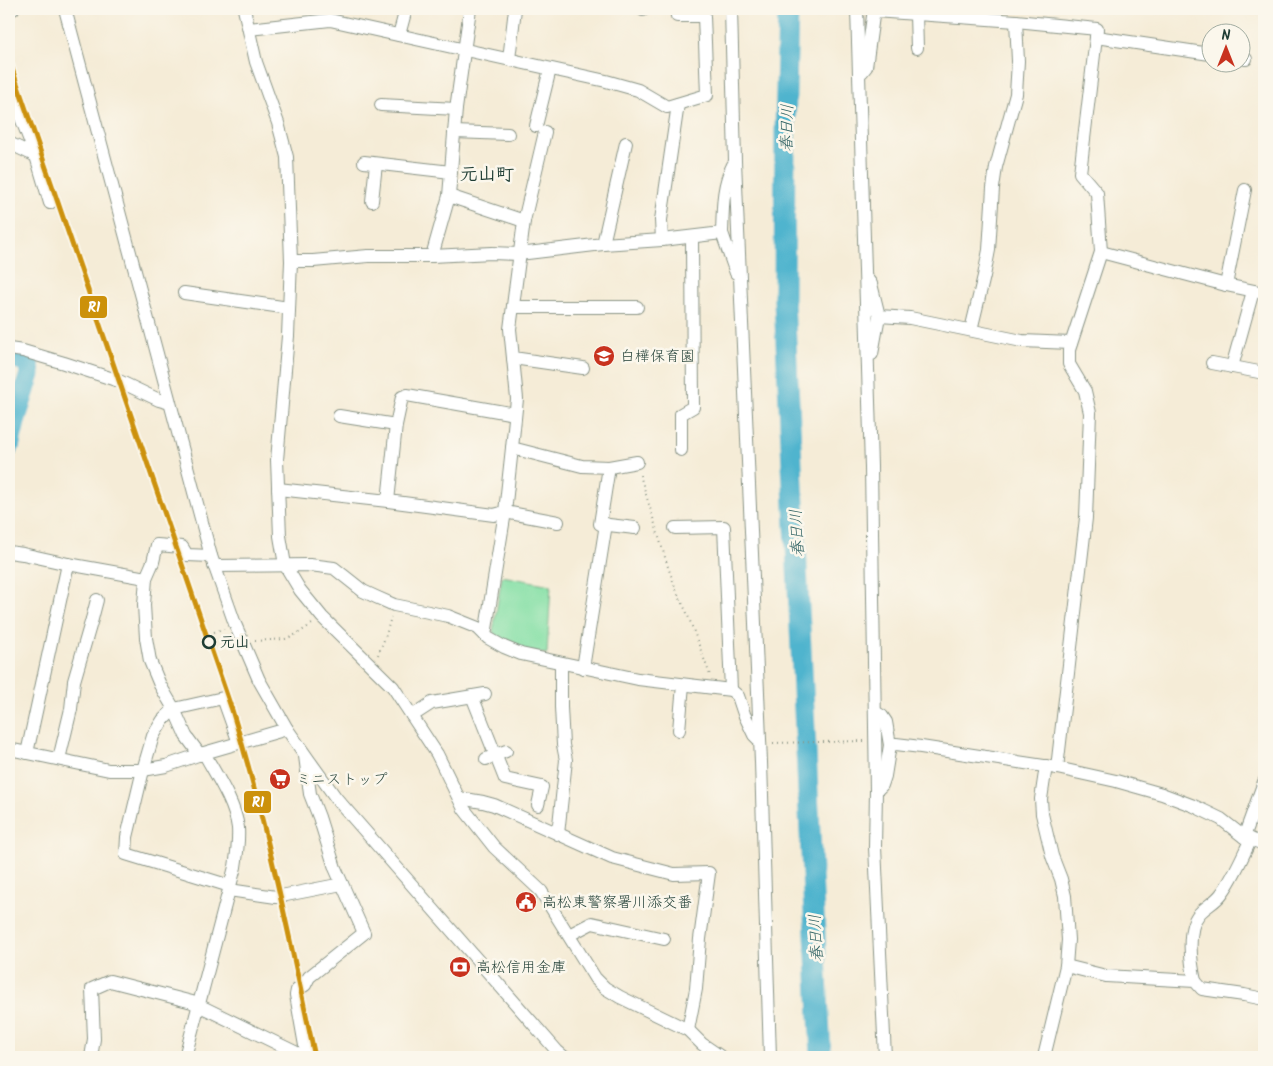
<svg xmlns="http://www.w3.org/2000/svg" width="1273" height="1066" viewBox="0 0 1273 1066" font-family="Kalam,'Klee One',sans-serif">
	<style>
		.green { fill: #84dfa5; stroke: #528e6c }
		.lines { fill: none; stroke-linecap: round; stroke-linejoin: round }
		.river { stroke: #4fb4ce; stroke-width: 21 }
		.minor-casing { stroke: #8a9486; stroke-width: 14 }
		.path { stroke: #8a9486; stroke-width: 2; stroke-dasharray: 1 4; stroke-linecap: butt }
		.minor { stroke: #fff; stroke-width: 12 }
		.rail-1-casing { stroke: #fbf7ec; stroke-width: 9 }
		.rail-1 { stroke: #cc910a; stroke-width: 5 }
		.stop-dot { fill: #fbf7ec; stroke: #1f3d34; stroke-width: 2.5 }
		.labels { text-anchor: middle; stroke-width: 5; stroke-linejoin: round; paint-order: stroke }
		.poi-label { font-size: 15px; fill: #1f3d34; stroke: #fbf7ec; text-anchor: start }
		.stop-label { font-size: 15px; font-weight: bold; fill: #1f3d34; stroke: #fbf7ec; text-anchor: start }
		.water-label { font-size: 16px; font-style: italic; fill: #2d6162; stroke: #fbf7ec }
		.quarter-label { font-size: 18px; font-weight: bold; fill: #1f3d34; stroke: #fbf7ec }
		.line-badge { stroke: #fbf7ec; stroke-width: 2 }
		.badge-label { font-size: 14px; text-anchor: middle; font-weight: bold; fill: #fff }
	</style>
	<rect width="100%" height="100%" fill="#fbf7ec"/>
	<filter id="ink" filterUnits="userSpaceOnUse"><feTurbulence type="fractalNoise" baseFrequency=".02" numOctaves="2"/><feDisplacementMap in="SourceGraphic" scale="10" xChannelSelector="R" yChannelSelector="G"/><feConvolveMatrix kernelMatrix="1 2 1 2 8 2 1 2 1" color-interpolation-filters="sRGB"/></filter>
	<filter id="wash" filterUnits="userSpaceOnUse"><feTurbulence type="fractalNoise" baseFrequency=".0096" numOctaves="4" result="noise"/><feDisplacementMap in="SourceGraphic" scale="20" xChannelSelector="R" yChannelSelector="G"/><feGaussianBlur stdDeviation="1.12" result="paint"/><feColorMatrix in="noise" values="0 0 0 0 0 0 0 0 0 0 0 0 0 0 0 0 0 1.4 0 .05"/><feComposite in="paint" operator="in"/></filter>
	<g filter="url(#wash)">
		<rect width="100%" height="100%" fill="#f5ecd7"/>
		<polygon class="green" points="502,576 551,585 547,654 525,652 495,636 493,631"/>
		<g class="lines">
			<g class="river">
				<polyline points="788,9 785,133 784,301 821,1057"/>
				<polyline points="9,357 19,359 25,361 29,366 30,374 16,418 9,447"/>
			</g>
		</g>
	</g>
	<g filter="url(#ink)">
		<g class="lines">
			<g class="minor-casing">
				<g id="minor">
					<polyline points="65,9 211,556 235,624 259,680 287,729 308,759 336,798 557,1051 564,1057"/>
					<polyline points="244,9 256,62 278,123 287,157 291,261 288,336 277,460 280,536 285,565 300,590 322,617 393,687 437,754 464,809 494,847 541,891 595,978 605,988 620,997 688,1030 702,1044 721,1057"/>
					<polyline points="731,9 735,161 761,762 770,1057"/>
					<polyline points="857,9 871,467 876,791 875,847 885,1057"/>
					<polyline points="643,10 643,9"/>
					<polyline points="9,11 13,9"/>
					<polyline points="874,11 1016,21 1097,29 1080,173 1097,193 1101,252 1069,350 1069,364 1085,391 1090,413 1086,518 1057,768"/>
					<polyline points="916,14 917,48"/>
					<polyline points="249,29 330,20 606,81 638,90 667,107 707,95 704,16 677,16 676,9"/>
					<polyline points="399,35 406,9"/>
					<polyline points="1096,37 1210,54"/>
					<polyline points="1240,58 1246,59"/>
					<polyline points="509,59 515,9"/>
					<polyline points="862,72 866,67 874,9"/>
					<polyline points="9,77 21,118 36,156"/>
					<polyline points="381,105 456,109"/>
					<polyline points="536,126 550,69"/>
					<polyline points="454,132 508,134"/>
					<polyline points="545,132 524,221 510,329 513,358 583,368"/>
					<polyline points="9,143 36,156 50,203"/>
					<polyline points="364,162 451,172"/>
					<polyline points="449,196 524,221"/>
					<polyline points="372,201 376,164"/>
					<polyline points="722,233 736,273"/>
					<polyline points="662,240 661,220 678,104"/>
					<polyline points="603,244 626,143"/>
					<polyline points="1101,252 1226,285 1264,293"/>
					<polyline points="432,256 449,196 456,109 470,9"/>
					<path d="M291,261H313L368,256H432L492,253L519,254L603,244L662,240L722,233C723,209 722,186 733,165"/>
					<polyline points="868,280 871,284 879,316 872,354"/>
					<polyline points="1226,285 1245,190"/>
					<polyline points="184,293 289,308"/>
					<polyline points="513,307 637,307"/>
					<polyline points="879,316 910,318 1022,341 1071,343"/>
					<polyline points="971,330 984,276 989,250 993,188 996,167 1016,94 1018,61 1016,21"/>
					<polyline points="9,349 23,351 64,363 119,381 159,400 170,403"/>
					<polyline points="513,358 517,399 512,448 582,466 609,467 637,462"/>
					<polyline points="1212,363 1264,373"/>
					<polyline points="1232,367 1253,291"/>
					<polyline points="339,416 396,425"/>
					<polyline points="681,450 681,414 693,407 692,237"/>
					<polyline points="609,467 600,524 635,528"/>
					<polyline points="278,489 388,501 494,515 505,512 558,522"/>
					<polyline points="388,501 396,425 402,397 407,395 515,414"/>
					<polyline points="675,528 724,527 731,690"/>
					<polyline points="9,552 23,554 68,564 146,578 144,605 146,638 150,661 160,685 174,709 186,736 200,755"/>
					<polyline points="214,566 310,565 334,568 363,591 376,597 394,605 448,616 478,628 488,638 504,647 521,654 638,679 731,690 738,696 744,714 754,735 760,741"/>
					<polyline points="146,578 153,562 157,545 182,547 187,555 211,556"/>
					<polyline points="485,635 505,512 512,448"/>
					<polyline points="583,668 606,524"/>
					<polyline points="472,696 505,779 542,787 538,805"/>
					<polyline points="875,712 882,716 886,722 890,745 885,776 882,785 876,791"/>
					<polyline points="412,716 432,703 485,694"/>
					<polyline points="679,730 683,685"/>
					<polyline points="890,745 896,744 921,747 1057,768 1116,781 1162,794 1194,806 1221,819 1244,837 1264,844"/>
					<polyline points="9,749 109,770 143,770 166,766 204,753 287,729"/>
					<polyline points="27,753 68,564"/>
					<polyline points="305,756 310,794 319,817 335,868 364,933 309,977 305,985 297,990 296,995 307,1057"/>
					<polyline points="59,759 71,709 74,681 92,619 97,600"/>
					<polyline points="486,759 506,751"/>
					<polyline points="459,798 483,802 494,805 612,858 674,874 709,873 700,939 696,989 688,1030"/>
					<polyline points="558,834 566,760 563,745 561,707 561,663"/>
					<polyline points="1244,837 1264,782"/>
					<polyline points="230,886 126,854 127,837 143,770 153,736 163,720 174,709 223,698 239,743"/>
					<polyline points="229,890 276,897 342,884"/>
					<polyline points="569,935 592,923 664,939"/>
					<polyline points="1066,966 1106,976 1195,981 1202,989 1244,995 1264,999"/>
					<path d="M1195,981C1191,963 1186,929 1199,914C1206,906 1216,902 1222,893C1234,877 1242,857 1251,839"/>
					<polyline points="91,1057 94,1039 92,989 110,981 192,1002 305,1057"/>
					<path d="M185,1057L235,867C237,854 239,841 238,828C235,803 216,775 204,753"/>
					<polyline points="1044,1057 1066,966 1068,940 1065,896 1061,879 1052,856 1042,814 1041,799 1046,766"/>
				</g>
			</g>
			<g class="path">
				<polyline points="640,475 668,567 677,592 687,613 710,675"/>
				<polyline points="214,632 224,629"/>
				<polyline points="255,641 285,639 297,634 312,624"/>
				<polyline points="378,655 386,635 391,617"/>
				<polyline points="773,743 864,741"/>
			</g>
			<use href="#minor" class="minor"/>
			<g class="rail-1-casing">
				<path id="rail-1" d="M9,60L232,710C267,824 290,941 315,1057"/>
			</g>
			<use href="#rail-1" class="rail-1"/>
		</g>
	</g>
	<defs>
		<g id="school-disc" transform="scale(1.125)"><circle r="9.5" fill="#c8321e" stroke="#fbf7ec"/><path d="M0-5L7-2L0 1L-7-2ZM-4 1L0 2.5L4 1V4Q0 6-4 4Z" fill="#fff"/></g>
		<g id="supermarket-disc" transform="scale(1.125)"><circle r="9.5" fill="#c8321e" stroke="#fbf7ec"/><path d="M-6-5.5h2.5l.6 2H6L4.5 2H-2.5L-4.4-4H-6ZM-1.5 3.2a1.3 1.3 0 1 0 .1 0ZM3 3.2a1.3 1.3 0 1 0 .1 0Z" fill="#fff"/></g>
		<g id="civic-disc" transform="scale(1.125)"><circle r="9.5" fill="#c8321e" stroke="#fbf7ec"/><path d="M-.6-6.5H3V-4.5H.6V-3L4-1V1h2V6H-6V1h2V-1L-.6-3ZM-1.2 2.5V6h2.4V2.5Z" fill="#fff"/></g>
		<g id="bank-disc" transform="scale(1.125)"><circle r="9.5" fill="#c8321e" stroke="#fbf7ec"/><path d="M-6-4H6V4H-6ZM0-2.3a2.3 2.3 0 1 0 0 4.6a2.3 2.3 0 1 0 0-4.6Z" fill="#fff"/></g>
	</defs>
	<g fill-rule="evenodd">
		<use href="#school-disc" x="604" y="356"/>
		<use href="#supermarket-disc" x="280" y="779"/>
		<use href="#civic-disc" x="526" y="902"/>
		<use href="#bank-disc" x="460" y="967"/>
	</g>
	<circle class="stop-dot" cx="209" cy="642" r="6"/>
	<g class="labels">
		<g class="poi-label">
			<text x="620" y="361">白樺保育園</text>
			<text x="296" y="784">ミニストップ</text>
			<text x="542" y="907">高松東警察署川添交番</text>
			<text x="476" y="972">高松信用金庫</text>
		</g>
		<g class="stop-label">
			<text x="220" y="647">元山</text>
		</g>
		<g class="water-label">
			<text transform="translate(786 128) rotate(-89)" y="6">春日川</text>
			<text transform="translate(796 533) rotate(-93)" y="6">春日川</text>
			<text transform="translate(815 938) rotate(-93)" y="6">春日川</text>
		</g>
		<g class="quarter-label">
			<text x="487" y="180">元山町</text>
		</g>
	</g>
	<g class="line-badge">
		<rect x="79" y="295" width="29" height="24" rx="5" fill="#cc910a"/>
		<rect x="243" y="790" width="29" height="24" rx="5" fill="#cc910a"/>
	</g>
	<g class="badge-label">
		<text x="94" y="312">R1</text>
		<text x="258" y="807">R1</text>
	</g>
	<rect width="1273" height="1066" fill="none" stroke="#fbf7ec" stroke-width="30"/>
	<g transform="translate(1226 48)"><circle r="24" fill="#fbf7ec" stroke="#a3ada2"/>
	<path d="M0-4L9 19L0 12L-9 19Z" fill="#c8321e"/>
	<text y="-8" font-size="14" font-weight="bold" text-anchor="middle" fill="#1f3d34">N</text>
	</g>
</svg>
